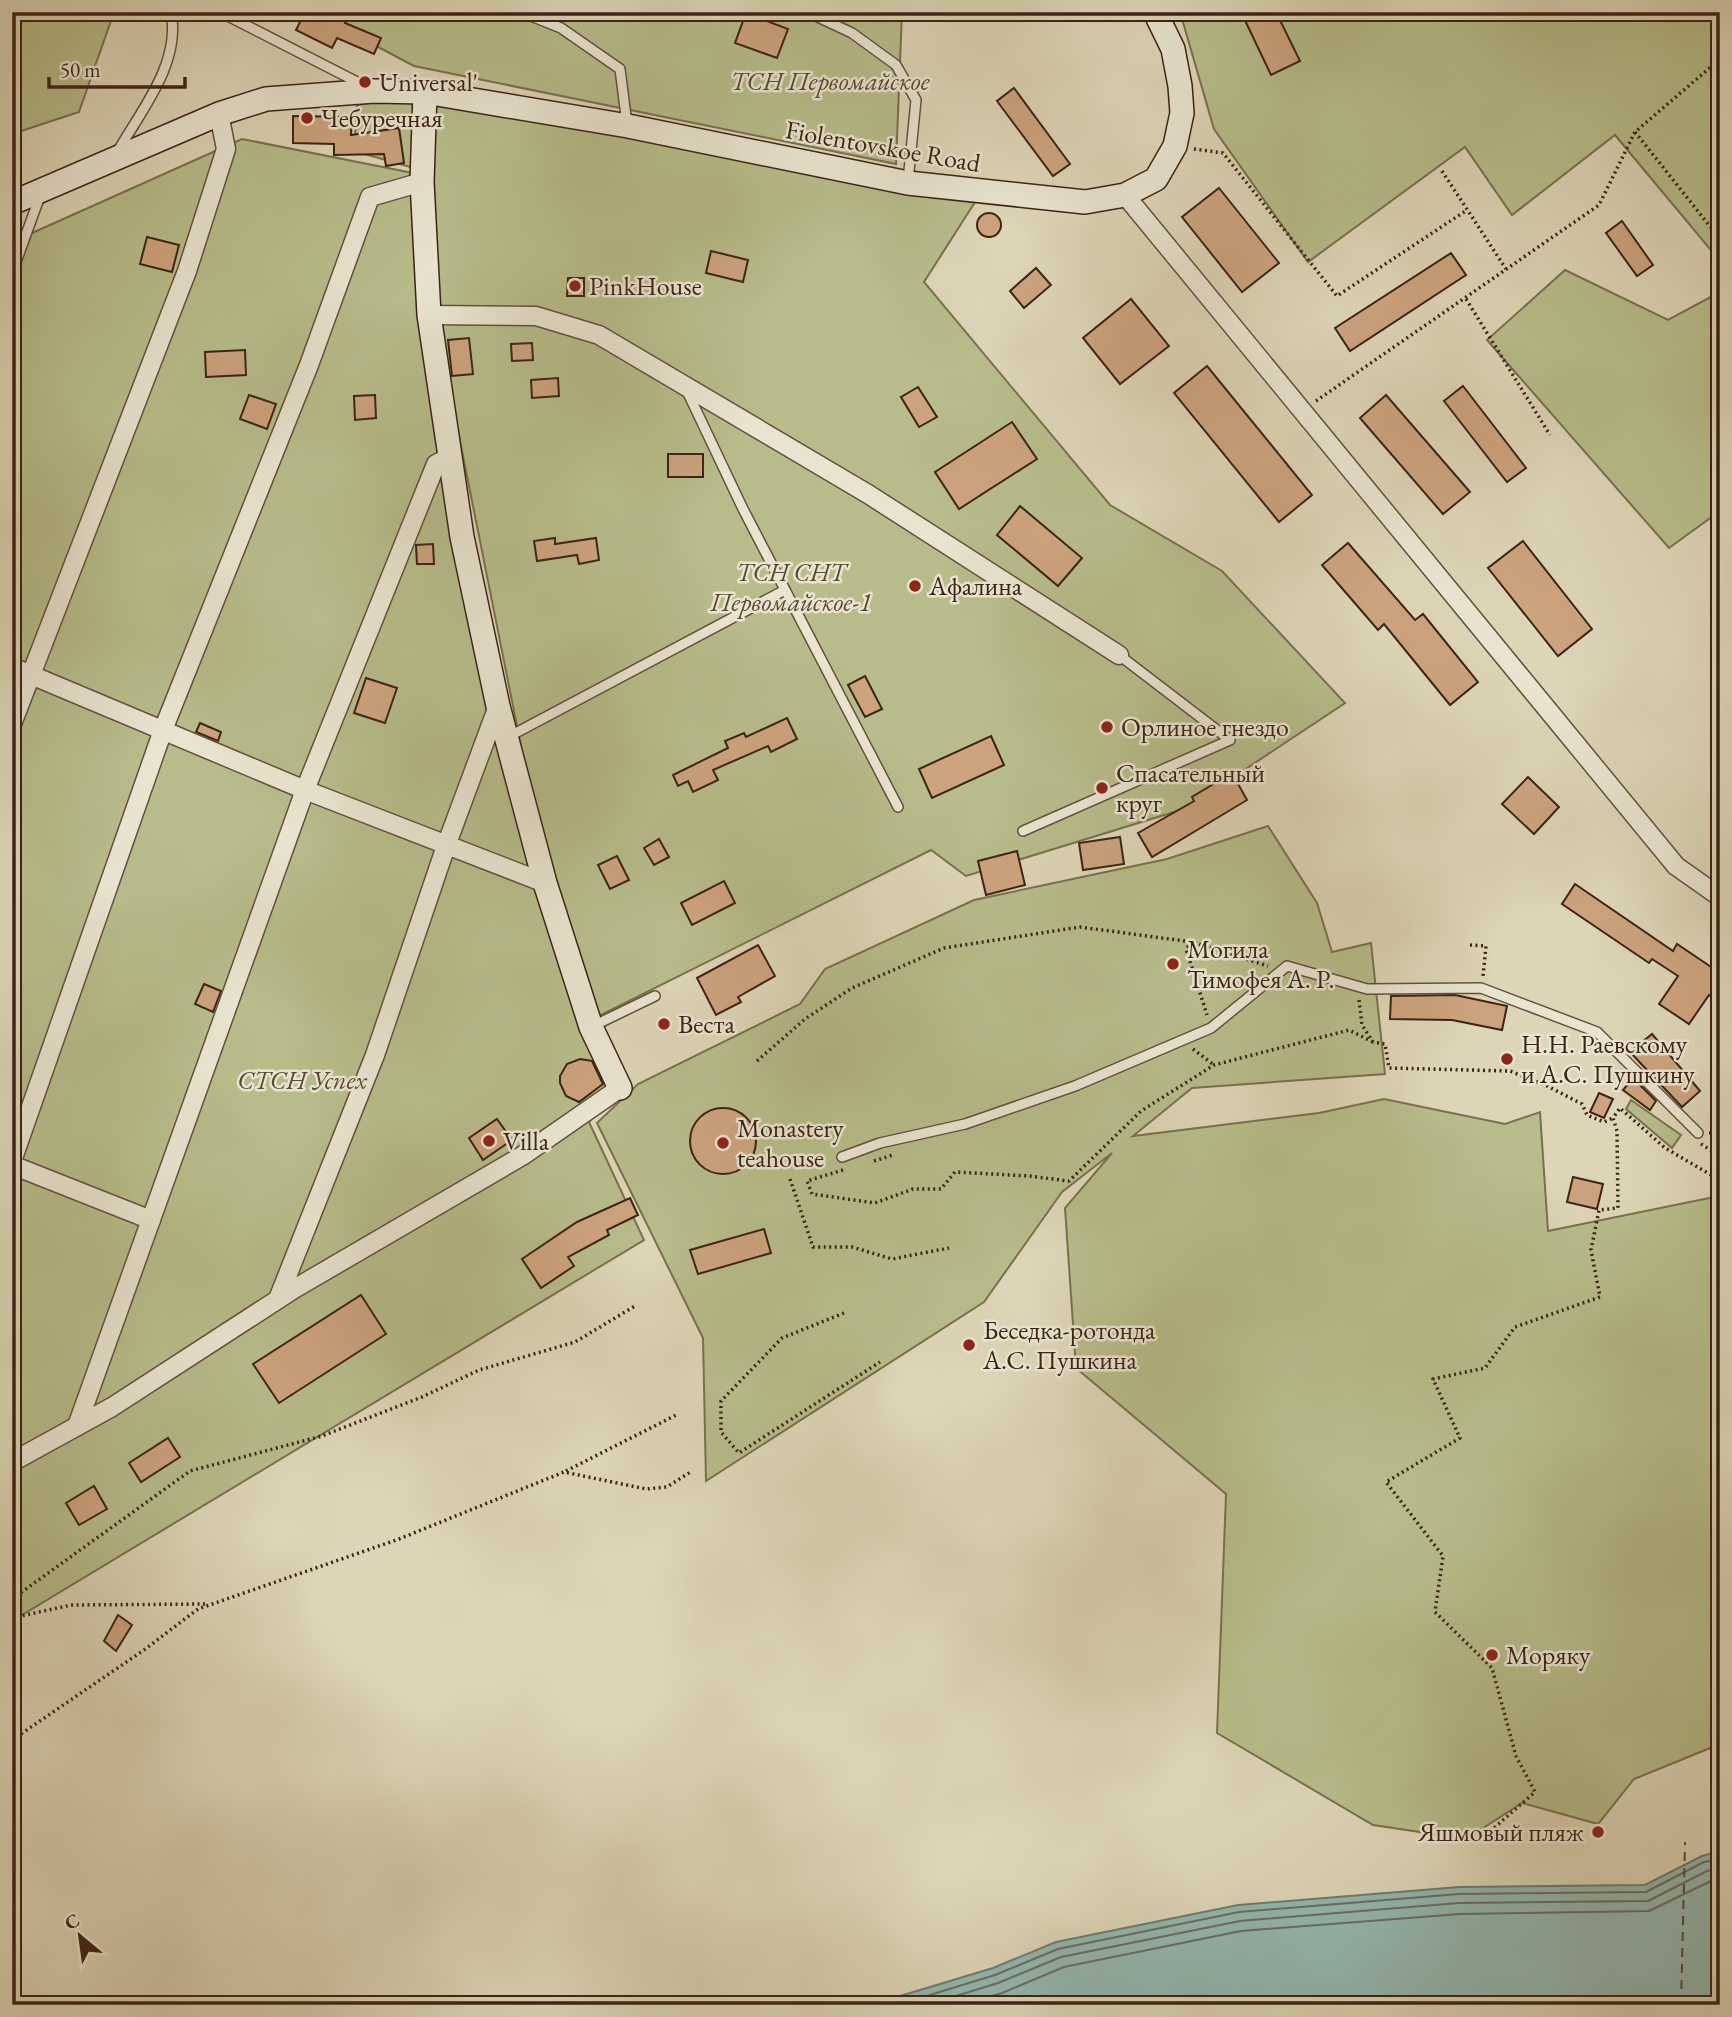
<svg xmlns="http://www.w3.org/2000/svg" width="1732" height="2017" viewBox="0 0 1732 2017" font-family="'EB Garamond',serif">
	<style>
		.green { fill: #b7bc8a; stroke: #797050; stroke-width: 2 }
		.water { fill: #93b8b0; stroke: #707c72; stroke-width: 2 }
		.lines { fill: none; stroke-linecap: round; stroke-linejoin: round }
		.shore { stroke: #676e63; stroke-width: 2 }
		.ferry { stroke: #51483c; stroke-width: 2; stroke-dasharray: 9 7; stroke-linecap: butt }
		.building { fill: #cca37d; stroke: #3b2316; stroke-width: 2 }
		.lane-casing { stroke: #64503e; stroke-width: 12 }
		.street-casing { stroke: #64503e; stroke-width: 21 }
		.secondary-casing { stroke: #3b2316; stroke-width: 26 }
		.path { stroke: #3b2316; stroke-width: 3.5; stroke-dasharray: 2 3.5; stroke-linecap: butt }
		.lane { stroke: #e9e4d0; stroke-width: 9 }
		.street { stroke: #e9e4d0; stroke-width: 18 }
		.secondary { stroke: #e9e4d0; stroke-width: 23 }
		.poi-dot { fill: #8f2418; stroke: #e9e4d0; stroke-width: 2.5 }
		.labels { text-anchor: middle; stroke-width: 5; stroke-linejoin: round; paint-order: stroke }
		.park-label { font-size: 26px; font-style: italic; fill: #5a4933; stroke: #e9e4d0 }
		.poi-label { font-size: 26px; fill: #3b2316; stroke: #e9e4d0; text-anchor: start }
		.street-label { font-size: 26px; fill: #3b2316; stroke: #e9e4d0 }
	</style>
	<rect width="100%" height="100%" fill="#ddd5b7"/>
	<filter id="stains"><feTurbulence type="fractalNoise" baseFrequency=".00286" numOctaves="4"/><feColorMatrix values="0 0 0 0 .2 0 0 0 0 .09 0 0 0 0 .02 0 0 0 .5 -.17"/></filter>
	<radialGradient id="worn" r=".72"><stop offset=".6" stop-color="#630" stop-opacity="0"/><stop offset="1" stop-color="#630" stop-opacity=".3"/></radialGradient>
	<g class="green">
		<polygon points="12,12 114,12 79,112 12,134"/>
		<polygon points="312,12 902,12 896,164 414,66"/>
		<polygon points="1180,12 1720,12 1720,261 1615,135 1512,215 1465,147 1308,262 1214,129"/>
		<polygon points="411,96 633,132 977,199 924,282 1110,505 1222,571 1345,703 1187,808 966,876 931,850 595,1018 548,881 436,321 432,259 434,320 496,665 548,894 613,1086 589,1122 644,1240 12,1621 12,242 242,139 428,176 428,172 354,151 357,105"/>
		<polygon points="1565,270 1668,320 1720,292 1720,511 1669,548 1487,340"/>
		<polygon points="1268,826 1317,903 1332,952 1371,943 1385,1074 1192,1088 1133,1136 1319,1113 1384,1099 1505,1124 1540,1112 1548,1231 1714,1197 1720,1199 1720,1744 1634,1779 1598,1824 1522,1803 1466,1839 1373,1825 1217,1733 1226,1494 1076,1368 1065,1208 1112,1153 1062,1192 984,1302 706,1481 703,1338 597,1123 638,1084 800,1004 825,969 974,900 1167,859"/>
		<polygon points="1631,1100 1681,1135 1672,1148 1626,1109"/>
	</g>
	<polygon class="water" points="1720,1851 1720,2005 881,2005 887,2000 993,1968 1056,1942 1238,1905 1459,1887 1645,1885 1702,1856"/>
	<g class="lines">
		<g class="shore">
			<polyline points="897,2005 995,1975 1058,1949 1239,1912 1459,1894 1646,1892 1704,1862 1720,1859"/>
			<polyline points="927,2005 998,1983 1061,1957 1240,1921 1459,1903 1648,1901 1707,1871 1720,1868"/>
			<polyline points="963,2005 1002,1993 1064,1967 1241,1931 1460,1914 1649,1911 1711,1881 1720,1878"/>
		</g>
		<polyline class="ferry" points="1681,2005 1685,1842"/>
	</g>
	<g class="building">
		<polygon points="305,12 337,12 348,18 345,23 381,38 374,54 337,38 332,48 296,30"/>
		<polygon points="1241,12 1276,12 1300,61 1271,75"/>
		<polygon points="746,13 788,29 777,58 735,43"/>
		<polygon points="1014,88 1070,164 1053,176 997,101"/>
		<polygon points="293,116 352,117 351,135 399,128 404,163 386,166 384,154 334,155 334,144 293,143"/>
		<polygon points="1219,188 1279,263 1242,292 1182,217"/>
		<circle cx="989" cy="225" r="12"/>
		<polygon points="1622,221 1653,265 1637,276 1606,233"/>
		<polygon points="147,237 179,245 172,272 140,264"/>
		<polygon points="711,251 748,260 743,282 706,273"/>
		<polygon points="1451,253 1466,275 1350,351 1335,328"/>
		<polygon points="1036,268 1051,285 1024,308 1010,291"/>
		<polygon points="568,278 584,278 584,296 567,296"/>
		<polygon points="1131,299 1169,346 1120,384 1083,338"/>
		<polygon points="469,338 473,374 452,376 448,340"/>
		<polygon points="532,343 533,360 512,361 511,344"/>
		<polygon points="245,350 246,375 206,377 205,352"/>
		<polygon points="1207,366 1312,495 1279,522 1174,393"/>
		<polygon points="558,378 559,396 532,398 531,380"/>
		<polygon points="1463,386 1526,468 1507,482 1444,401"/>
		<polygon points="918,387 937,417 919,427 901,397"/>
		<polygon points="249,395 276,404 267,429 240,419"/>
		<polygon points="375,395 376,418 355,420 354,396"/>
		<polygon points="1386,395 1470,492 1443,514 1360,418"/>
		<polygon points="1012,422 1037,459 959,509 935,472"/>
		<rect x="668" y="454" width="35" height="23"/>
		<polygon points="1020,506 1082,558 1058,586 997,535"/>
		<polygon points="555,538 555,544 596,538 599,560 579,564 577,555 537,561 534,541"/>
		<polygon points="1523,541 1592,629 1558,656 1488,568"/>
		<polygon points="1348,543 1415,620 1423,614 1478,682 1450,705 1384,624 1378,630 1322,565"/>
		<polygon points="433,544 434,564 417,564 416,545"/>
		<polygon points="865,676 882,709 865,717 848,685"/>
		<polygon points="366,678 397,688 385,723 354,713"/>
		<polygon points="787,718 797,739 771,752 768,746 713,770 718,780 693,792 688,781 678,786 673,775 728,748 725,741 744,733 746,737"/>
		<polygon points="200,723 221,732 218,741 196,732"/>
		<polygon points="991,736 1004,765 932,798 919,769"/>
		<polygon points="1232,773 1247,800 1152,857 1138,833 1194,801 1192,797"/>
		<polygon points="1528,777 1559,807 1534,834 1502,804"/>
		<polygon points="1120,837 1124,864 1083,870 1079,843"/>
		<polygon points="659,839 669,857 654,865 644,848"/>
		<polygon points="1017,851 1025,885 986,895 978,861"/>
		<polygon points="617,856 629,880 610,889 598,865"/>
		<polygon points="724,881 735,903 692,925 681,903"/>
		<polygon points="1575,884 1673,951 1677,944 1720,973 1720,1003 1709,995 1689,1024 1659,1004 1678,976 1652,959 1649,963 1562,904"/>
		<polygon points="758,945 775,976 738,997 741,1002 716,1015 697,978"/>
		<polygon points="204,984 221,991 213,1012 195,1004"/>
		<polygon points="1455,995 1507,1006 1502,1030 1452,1020 1390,1019 1391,996"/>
		<polygon points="1652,1034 1700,1091 1682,1107 1630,1052"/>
		<polygon points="580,1059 592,1061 603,1084 579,1102 566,1096 560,1083 560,1076 567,1064"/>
		<polygon points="1633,1078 1656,1101 1650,1110 1623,1090"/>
		<polygon points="1599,1093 1613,1099 1604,1118 1590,1112"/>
		<circle cx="723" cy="1141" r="33"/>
		<polygon points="497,1119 512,1140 483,1160 469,1138"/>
		<polygon points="1573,1177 1603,1184 1597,1209 1567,1202"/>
		<polygon points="630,1198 638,1215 607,1230 609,1235 568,1257 574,1266 541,1288 522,1259 577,1222"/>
		<polygon points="764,1229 771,1253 698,1274 690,1250"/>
		<polygon points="361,1295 386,1334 279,1403 253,1364"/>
		<polygon points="168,1438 180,1457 141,1482 129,1463"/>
		<polygon points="94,1486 107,1509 79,1525 66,1503"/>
		<polygon points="118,1615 132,1625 116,1651 104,1641"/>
	</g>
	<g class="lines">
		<g class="lane-casing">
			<g id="lane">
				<polyline points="220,12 363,85"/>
				<polyline points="521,12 561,28 620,69 627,124"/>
				<polyline points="807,12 852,33 896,65 916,100 908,181"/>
				<path d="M118,151C142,109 181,63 171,12"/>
				<polyline points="12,273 40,196"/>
				<polyline points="687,391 743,509 898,807"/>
				<polyline points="508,737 785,590"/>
				<polyline points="1023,831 1230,740 1119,655"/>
				<polyline points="593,1026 655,996"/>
				<polyline points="842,1157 880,1143 965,1124 1075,1086 1211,1028 1287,966 1367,989 1481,988 1597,1032 1698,1133"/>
			</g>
		</g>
		<g class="street-casing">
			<g id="street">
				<polyline points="1125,195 1676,866 1720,897"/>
				<polyline points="429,315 536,316 599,335 868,494 1119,655"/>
				<polyline points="12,667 305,790 545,883"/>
				<polyline points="12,724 187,271 226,149 219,114"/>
				<polyline points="12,1161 163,730 309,365 370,197 422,182"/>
				<polyline points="12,1165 151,1220"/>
				<polyline points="278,1299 375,1055 446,846 498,706"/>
				<polyline points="77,1426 305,790 436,464 451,457"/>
				<polyline points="12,1462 112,1407 294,1289 522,1156 620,1088"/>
			</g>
		</g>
		<g class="secondary-casing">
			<g id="secondary">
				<polyline points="425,92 422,182 429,315 462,537 498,706 545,883 591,1027 620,1088"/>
				<polyline points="12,203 219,114 266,99 374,91 425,92 628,126 908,183 1085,202 1125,195 1156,179 1175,146 1182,113 1180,86 1173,49 1155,12"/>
			</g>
		</g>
		<g class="path">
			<polyline points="1635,132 1720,239"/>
			<polyline points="1194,149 1223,153 1337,296 1467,210"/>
			<polyline points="1442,171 1506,269"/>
			<polyline points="1466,299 1550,435"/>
			<polyline points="1316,401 1599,205 1635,132 1720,59"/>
			<polyline points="1192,942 1186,949 1207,1015"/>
			<polyline points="1470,945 1486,946 1483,976"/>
			<polyline points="1359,1000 1362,1025 1373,1042 1385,1044 1389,1068 1510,1071 1547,1086 1582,1104 1587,1115 1604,1122 1613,1118"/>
			<polyline points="1193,1049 1214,1065"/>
			<polyline points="757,1061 805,1019 852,988 944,948 1080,927 1192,942 1268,966"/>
			<polyline points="1709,1133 1720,1133"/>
			<polyline points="1701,1144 1720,1156"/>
			<polyline points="874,1161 893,1155"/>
			<polyline points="843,1170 807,1181 812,1194 875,1203 913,1189 941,1189 955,1172 1029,1176 1069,1181 1141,1111 1214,1065 1349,1030 1373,1042"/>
			<polyline points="790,1179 813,1247 852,1247 892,1259 949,1248"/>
			<polyline points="844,1313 782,1338 721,1401 721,1432 739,1453 880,1362"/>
			<polyline points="566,1471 678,1414"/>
			<polyline points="12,1599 190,1471 322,1436 422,1397 479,1370 575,1342 635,1306"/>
			<polyline points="12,1618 71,1605 208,1604"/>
			<polyline points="12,1740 144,1650 198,1609 399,1539 564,1472 646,1489 667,1487 692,1471"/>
			<polyline points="1486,1835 1535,1792 1516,1756 1492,1668 1435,1612 1443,1556 1386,1482 1460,1438 1433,1379 1485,1368 1515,1327 1600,1297 1591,1250 1599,1210 1618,1208 1617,1131 1613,1118 1620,1108 1665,1148 1720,1180"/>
		</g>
		<use href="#lane" class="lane"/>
		<use href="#street" class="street"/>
		<use href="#secondary" class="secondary"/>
	</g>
	<g class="poi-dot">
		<circle cx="365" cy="82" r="7"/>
		<circle cx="307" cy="118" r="7"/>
		<circle cx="575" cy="286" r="7"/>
		<circle cx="915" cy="586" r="7"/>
		<circle cx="1107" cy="727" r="7"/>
		<circle cx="1102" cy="788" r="7"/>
		<circle cx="1173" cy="964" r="7"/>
		<circle cx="664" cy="1024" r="7"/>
		<circle cx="1507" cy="1059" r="7"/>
		<circle cx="489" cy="1141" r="7"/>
		<circle cx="723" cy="1143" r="7"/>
		<circle cx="969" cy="1345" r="7"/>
		<circle cx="1492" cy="1655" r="7"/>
		<circle cx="1598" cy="1832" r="7"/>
	</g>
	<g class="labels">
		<g class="park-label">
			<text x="830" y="90">ТСН Первомайское</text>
			<text x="791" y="581">ТСН СНТ<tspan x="791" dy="30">Первомайское-1</tspan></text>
			<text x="302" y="1089">СТСН Успех</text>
		</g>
		<g class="poi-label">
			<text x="379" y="91">Universal'</text>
			<text x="321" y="127">Чебуречная</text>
			<text x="589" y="295">PinkHouse</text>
			<text x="929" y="595">Афалина</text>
			<text x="1121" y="736">Орлиное гнездо</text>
			<text x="1116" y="782">Спасательный<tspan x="1116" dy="30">круг</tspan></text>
			<text x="1187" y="958">Могила<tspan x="1187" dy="30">Тимофея А. Р.</tspan></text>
			<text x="678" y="1033">Веста</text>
			<text x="1521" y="1053">Н.Н. Раевскому<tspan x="1521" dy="30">и А.С. Пушкину</tspan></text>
			<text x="737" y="1137">Monastery<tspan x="737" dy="30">teahouse</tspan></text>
			<text x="503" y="1150">Villa</text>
			<text x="983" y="1339">Беседка-ротонда<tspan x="983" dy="30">А.С. Пушкина</tspan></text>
			<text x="1506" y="1664">Моряку</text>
			<text x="1584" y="1841" text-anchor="end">Яшмовый пляж</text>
		</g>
		<g class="street-label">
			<text transform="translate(883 146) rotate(10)" y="9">Fiolentovskoe Road</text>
		</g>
	</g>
	<rect width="1732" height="2017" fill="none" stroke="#ddd5b7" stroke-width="42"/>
	<rect x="14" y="14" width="1704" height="1989" fill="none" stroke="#3b2316" stroke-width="3.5"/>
	<rect x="21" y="21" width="1690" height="1975" fill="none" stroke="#3b2316" stroke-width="2"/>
	<g transform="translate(80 1936) rotate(331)" stroke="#e9e4d0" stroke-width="5" paint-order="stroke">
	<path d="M0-5L12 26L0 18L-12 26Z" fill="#3b2316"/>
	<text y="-10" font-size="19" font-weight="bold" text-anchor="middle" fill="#3b2316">С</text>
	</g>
	<path d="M49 77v10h136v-10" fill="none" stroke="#3b2316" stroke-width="3.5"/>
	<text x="60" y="77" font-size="21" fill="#3b2316" stroke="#e9e4d0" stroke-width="5" paint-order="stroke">50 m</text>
	<rect width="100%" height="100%" filter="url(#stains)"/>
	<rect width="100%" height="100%" fill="url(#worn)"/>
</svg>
